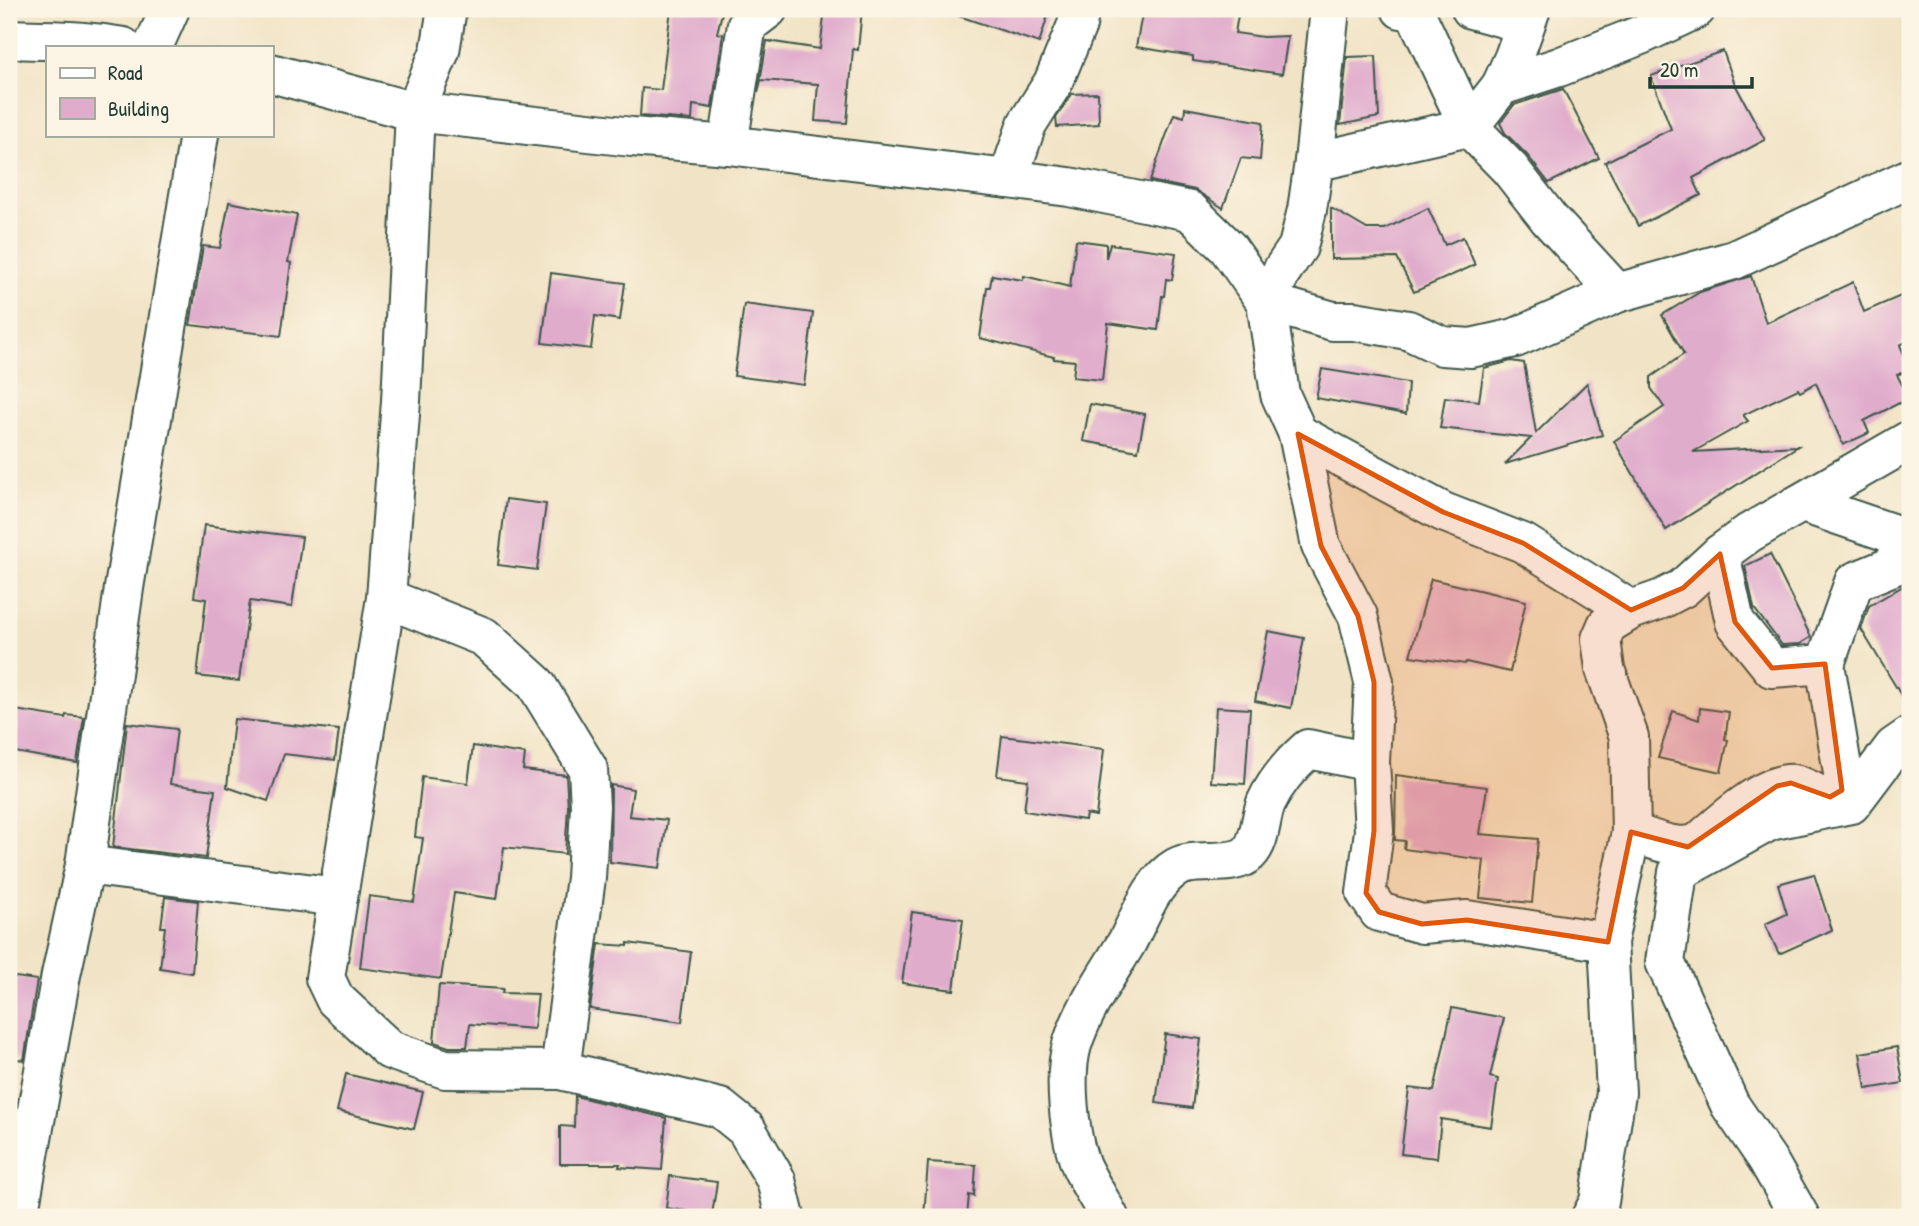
<svg xmlns="http://www.w3.org/2000/svg" width="1919" height="1226" viewBox="0 0 1919 1226" font-family="'Patrick Hand',sans-serif">
	<style>
		.building { fill: #e0accc }
		.lines { fill: none; stroke-linecap: round; stroke-linejoin: round }
		.minor-casing { stroke: #3e564a; stroke-width: 42 }
		.minor { stroke: #fff; stroke-width: 38 }
		.marked { fill: #de580e; fill-opacity: 0.2; stroke: #de580e; stroke-width: 5; stroke-linejoin: round }
	</style>
	<rect width="100%" height="100%" fill="#fcf5e5"/>
	<filter id="ink" filterUnits="userSpaceOnUse"><feTurbulence type="fractalNoise" baseFrequency=".0143" numOctaves="2"/><feDisplacementMap in="SourceGraphic" scale="14" xChannelSelector="R" yChannelSelector="G"/><feConvolveMatrix kernelMatrix="1 2 1 2 8 2 1 2 1" color-interpolation-filters="sRGB"/></filter>
	<filter id="wash" filterUnits="userSpaceOnUse"><feTurbulence type="fractalNoise" baseFrequency=".00686" numOctaves="4" result="noise"/><feDisplacementMap in="SourceGraphic" scale="28" xChannelSelector="R" yChannelSelector="G"/><feGaussianBlur stdDeviation="1.57" result="paint"/><feColorMatrix in="noise" values="0 0 0 0 0 0 0 0 0 0 0 0 0 0 0 0 0 1.4 0 .05"/><feComposite in="paint" operator="in"/></filter>
	<g filter="url(#wash)">
		<rect width="100%" height="100%" fill="#f1e3c5"/>
		<g id="blocks">
			<g class="building">
				<polygon points="671,9 723,9 717,33 723,34 712,108 693,105 692,120 640,116 642,88 661,90"/>
				<polygon points="825,9 862,9 858,50 853,49 847,123 815,121 818,84 761,80 758,93 767,41 820,49"/>
				<polygon points="954,9 1050,9 1039,43 953,14"/>
				<polygon points="1143,9 1239,9 1235,33 1263,37 1288,36 1282,74 1193,61 1193,56 1136,47"/>
				<polygon points="1723,51 1735,84 1765,140 1693,178 1701,195 1638,226 1605,162 1671,129 1651,76"/>
				<polygon points="1376,56 1379,117 1340,125 1347,57"/>
				<polygon points="1563,89 1599,158 1549,183 1527,155 1505,133 1500,123 1514,105"/>
				<polygon points="1098,93 1099,124 1057,127 1056,118 1072,94"/>
				<polygon points="1185,108 1263,122 1260,160 1241,158 1223,208 1195,190 1150,181 1174,114 1184,117"/>
				<polygon points="229,202 297,215 288,262 291,263 281,336 190,325 203,246 220,248"/>
				<polygon points="1331,208 1367,229 1385,229 1428,208 1445,245 1463,237 1475,265 1414,292 1397,258 1331,259"/>
				<polygon points="1076,240 1106,244 1106,258 1110,244 1176,253 1172,280 1166,279 1164,296 1162,296 1158,330 1108,323 1102,380 1073,377 1075,361 1054,359 1054,357 980,338 987,287 990,287 992,275 1023,280 1024,276 1070,287"/>
				<polygon points="551,273 625,283 620,320 595,316 591,349 542,343"/>
				<polygon points="1751,276 1766,323 1853,282 1864,312 1910,292 1910,340 1900,345 1910,369 1897,375 1909,398 1864,421 1869,433 1843,445 1816,383 1800,392 1798,389 1743,415 1748,421 1693,452 1798,446 1666,530 1614,441 1664,407 1651,388 1651,377 1684,354 1662,315 1700,292"/>
				<polygon points="744,304 813,313 804,385 734,376"/>
				<polygon points="1511,361 1524,363 1536,433 1587,383 1602,435 1505,464 1531,438 1440,428 1445,397 1479,401 1484,368"/>
				<polygon points="1322,369 1408,383 1406,414 1316,398"/>
				<polygon points="1090,404 1145,414 1138,451 1083,441"/>
				<polygon points="506,499 546,504 537,570 498,565"/>
				<polygon points="204,525 302,537 292,607 250,601 239,681 197,676 206,599 194,597"/>
				<polygon points="1770,554 1811,637 1800,644 1782,645 1754,608 1745,566"/>
				<polygon points="1431,579 1526,601 1510,672 1466,662 1465,664 1410,656"/>
				<polygon points="1910,582 1910,710 1861,629 1869,606"/>
				<polygon points="1268,631 1304,638 1291,708 1255,701"/>
				<polygon points="1216,707 1250,709 1245,784 1211,782"/>
				<polygon points="1700,708 1729,712 1725,739 1728,740 1721,772 1658,758 1673,711 1699,720"/>
				<polygon points="9,709 65,718 66,715 84,717 77,763 9,751"/>
				<polygon points="234,719 339,730 335,760 284,754 268,801 227,787"/>
				<polygon points="127,723 177,729 170,784 215,790 206,858 113,847"/>
				<polygon points="1002,736 1104,749 1096,816 1086,814 1085,820 1024,811 1028,780 997,776"/>
				<polygon points="473,746 525,754 523,770 566,775 568,807 565,854 504,847 497,899 454,893 441,979 360,968 369,896 414,902 423,838 415,837 422,777 468,783"/>
				<polygon points="1396,775 1487,787 1480,834 1538,839 1532,903 1480,898 1484,860 1404,849 1405,841 1395,840"/>
				<polygon points="611,785 633,789 629,816 667,820 660,868 610,862"/>
				<polygon points="1814,874 1832,930 1779,954 1765,924 1787,914 1778,884"/>
				<polygon points="165,897 198,901 192,973 160,968 165,927 161,927"/>
				<polygon points="912,912 963,919 954,990 902,983"/>
				<polygon points="628,943 691,952 682,1022 590,1009 599,944 628,946"/>
				<polygon points="9,976 37,980 24,1060 9,1058"/>
				<polygon points="439,985 503,989 502,993 538,994 534,1029 470,1024 467,1047 449,1047 434,1042"/>
				<polygon points="1452,1008 1504,1018 1490,1077 1498,1079 1491,1127 1441,1119 1437,1158 1401,1154 1409,1088 1434,1091"/>
				<polygon points="1165,1034 1201,1039 1192,1108 1156,1103"/>
				<polygon points="1897,1047 1903,1083 1866,1089 1860,1053"/>
				<polygon points="346,1074 423,1092 414,1129 337,1111"/>
				<polygon points="575,1096 666,1118 662,1170 619,1167 620,1164 560,1164 560,1126 574,1127"/>
				<polygon points="928,1162 976,1165 974,1196 969,1195 967,1217 924,1217"/>
				<polygon points="670,1176 717,1182 712,1215 666,1208"/>
			</g>
		</g>
	</g>
	<g filter="url(#ink)">
		<use href="#blocks" fill-opacity="0" stroke="#3e564a" stroke-width="2"/>
		<g class="lines">
			<g class="minor-casing">
				<g id="minor">
					<polyline points="447,9 440,51 415,112 401,401 386,598 325,978 335,999 390,1050 445,1069 560,1070 720,1108 746,1129 776,1180 785,1217"/>
					<polyline points="1401,9 1414,10 1469,127 1510,169 1549,219 1617,293"/>
					<polyline points="1471,9 1525,24"/>
					<path d="M9,39C50,41 81,39 123,47"/>
					<polyline points="153,47 170,9"/>
					<polyline points="271,73 415,112 632,137 728,145 1008,179 1069,187 1190,211 1228,248 1266,302 1333,321 1354,321 1408,330 1442,346 1471,348 1515,338 1617,293 1734,260 1910,178"/>
					<polyline points="1501,86 1514,57 1531,9"/>
					<polyline points="728,145 747,25 768,9"/>
					<polyline points="1314,162 1330,9"/>
					<polyline points="1008,179 1027,124 1053,83 1077,25 1080,9"/>
					<polyline points="1298,434 1443,512 1523,543 1631,610"/>
					<polyline points="1803,503 1897,535 1900,563 1854,582 1825,664"/>
					<polyline points="386,598 484,637 536,684 588,769 590,807 586,878 560,1070"/>
					<path d="M1631,832C1652,839 1677,851 1698,843C1717,826 1767,780 1794,784C1807,786 1822,801 1835,796C1845,792 1844,782 1843,773L1825,664L1772,668L1735,622L1720,554"/>
					<polyline points="85,865 338,897"/>
					<polyline points="1608,942 1467,920 1422,924 1379,912 1366,893 1374,831 1370,762 1374,682 1358,616 1321,546 1298,434 1280,394 1266,302 1283,269 1298,247 1307,210 1314,162 1469,127 1501,86 1559,67 1643,34 1696,9"/>
					<polyline points="18,1217 61,975 85,865 124,588 199,135"/>
					<path d="M1109,1217C1100,1200 1089,1183 1081,1166C1069,1136 1063,1076 1072,1045C1083,1009 1108,974 1127,942C1140,918 1151,882 1177,867C1196,857 1234,868 1249,853C1261,841 1260,818 1266,803C1276,781 1291,764 1308,749L1370,762"/>
					<polyline points="1591,1217 1599,1202 1616,1093 1608,942 1631,832 1629,737 1605,669 1601,639 1607,625 1631,610 1662,599 1683,588 1720,554 1749,533 1910,440"/>
					<polyline points="1800,1217 1767,1159 1730,1105 1665,962 1678,872 1770,821 1851,804 1894,747 1910,736"/>
				</g>
			</g>
			<use href="#minor" class="minor"/>
		</g>
	</g>
	<path class="marked" d="M1298,434L1443,512L1523,543L1631,610L1683,588L1720,554L1735,622L1772,668L1825,664L1842,790L1830,797L1791,783L1777,786L1688,847L1631,832L1608,942L1467,920L1422,924L1379,912L1366,893L1374,831V682L1358,616L1321,546Z"/>
	<rect width="1919" height="1226" fill="none" stroke="#fcf5e5" stroke-width="35"/>
	<rect x="46" y="46" width="228" height="91" fill="#fcf5e5" stroke="#a4ab9e" stroke-width="2"/>
	<rect x="60" y="68" width="35" height="10" fill="#ffffff" stroke="#a4ab9e" stroke-width="2"/>
	<text x="108" y="80" font-size="21" fill="#1f3d34">Road</text>
	<rect x="60" y="98" width="35" height="21" fill="#e0accc" stroke="#a4ab9e" stroke-width="2"/>
	<text x="108" y="116" font-size="21" fill="#1f3d34">Building</text>
	<path d="M1650 77v10h102v-10" fill="none" stroke="#1f3d34" stroke-width="3.5"/>
	<text x="1660" y="77" font-size="21" fill="#1f3d34" stroke="#fcf5e5" stroke-width="5" paint-order="stroke">20 m</text>
</svg>
